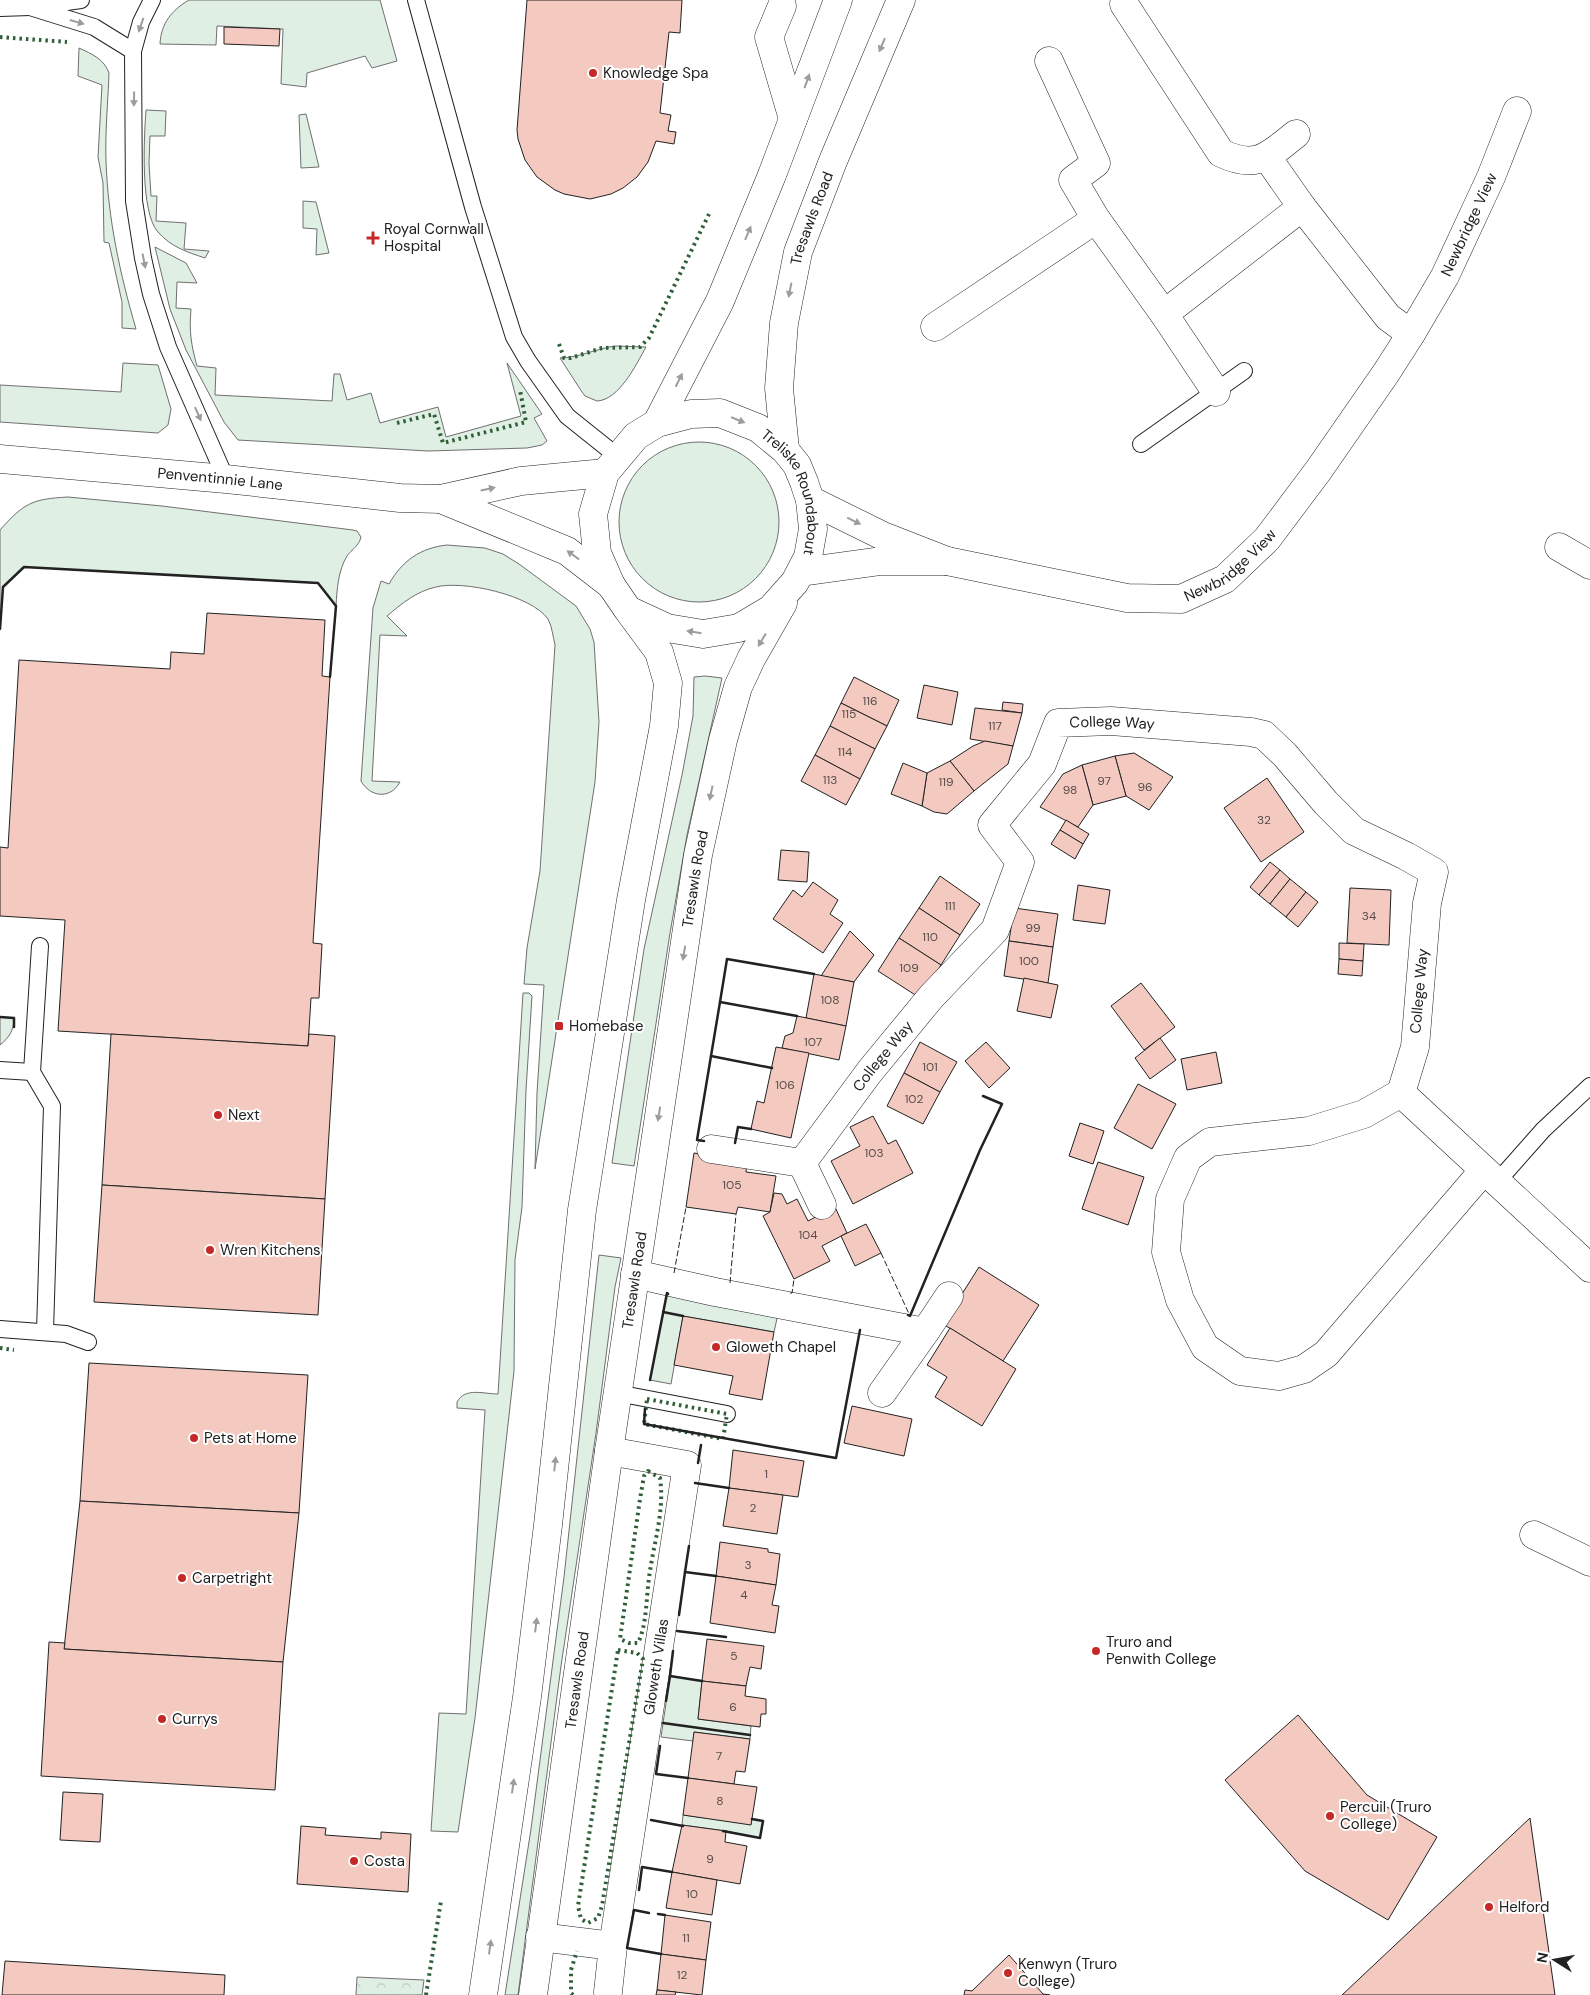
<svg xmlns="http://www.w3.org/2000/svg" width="1590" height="1995" viewBox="0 0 1590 1995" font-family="'DM Sans',sans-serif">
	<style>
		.green { fill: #e0efe3; stroke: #6f6f6f }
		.forest { fill: url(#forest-crowns); stroke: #6f6f6f }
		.building { fill: #f3c9c0; stroke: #222 }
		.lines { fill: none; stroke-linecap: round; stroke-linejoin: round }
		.lane-casing { stroke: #222; stroke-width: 18 }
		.street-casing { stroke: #222; stroke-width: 29 }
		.highway-casing { stroke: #222; stroke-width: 29 }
		.lane { stroke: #fff; stroke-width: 16 }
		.street { stroke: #fff; stroke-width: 28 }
		.highway { stroke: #fff; stroke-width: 28 }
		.hedge { stroke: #2f5e38; stroke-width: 4; stroke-dasharray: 2.5 4; stroke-linecap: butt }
		.fence { stroke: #222; stroke-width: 1; stroke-dasharray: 6 2.5; stroke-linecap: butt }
		.wall { stroke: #222; stroke-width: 2.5 }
		.oneway { fill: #9c9c9c }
		.poi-dot { fill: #c62828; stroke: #fff; stroke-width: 2 }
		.labels { text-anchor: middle; stroke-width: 4; stroke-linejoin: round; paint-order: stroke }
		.number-label { font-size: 12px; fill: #564c4a }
		.poi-label { font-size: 15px; fill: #222; stroke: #fff; text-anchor: start }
		.street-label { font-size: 15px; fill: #222; stroke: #fff }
	</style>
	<defs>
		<pattern id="forest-crowns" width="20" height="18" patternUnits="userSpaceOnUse" patternTransform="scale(1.25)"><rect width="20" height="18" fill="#e0efe3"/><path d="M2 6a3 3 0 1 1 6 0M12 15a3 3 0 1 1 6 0" fill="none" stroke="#c0cdc2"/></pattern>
	</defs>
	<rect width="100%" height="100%" fill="#fff"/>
	<g class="green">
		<path d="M189,0H380L397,61L372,68L365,56L307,73L306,87L281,84L283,29L217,26L216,45L160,44C161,23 172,10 189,0Z"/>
		<path d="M79,48C92,54 104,59 109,73C108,102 105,132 106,161C108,219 120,274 136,329L122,328V302L109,243L104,242L103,183L98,157L102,85L78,76Z"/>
		<path d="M146,110L166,111L165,136H150L149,163L151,196H157L156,221L186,223L184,249L209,251L205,258C187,252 171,247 158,232C140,212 144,138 146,110Z"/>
		<polygon points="306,114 319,167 301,168 299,115"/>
		<polygon points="303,201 316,202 329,253 316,255 317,229 303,228"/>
		<path d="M155,247L186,263L197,283L177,282L176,308L191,309C189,332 191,344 197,366L216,368L215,395L332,401L334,374H340L347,400L371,393L380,423L438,407L446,437L521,416L507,363L542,414L534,418L547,441L542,445L527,448L428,451L238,440L224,422L186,350L170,309Z"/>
		<path d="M616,346L646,347C636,365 619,400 597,401L585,396L582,392L560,358C579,358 597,348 616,346Z"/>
		<polygon points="123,363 158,365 171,409 168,425 158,433 0,422 0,385 121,392"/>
		<circle cx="699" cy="522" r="80"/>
		<path d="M68,497L162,506L353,530L357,531L361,537C359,546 352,549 347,556C338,571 337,589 336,606L318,583L24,567L3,587L0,629V530C24,503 32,499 68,497Z"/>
		<path d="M447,545L485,548L503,554L519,564L576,606L590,629L594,642L599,722L595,782L535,1169L537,1093L544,985L524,984L527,948L540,871L555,645C553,637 552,626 548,619C531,595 463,580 436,587C417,591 401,604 387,616L407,636L380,635L372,781L400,782C390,800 370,797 361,781L373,608L381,581L389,584C402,561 420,548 447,545Z"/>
		<polygon points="705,676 722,678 687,835 670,933 634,1166 612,1163 644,949 682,775 693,716 694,677"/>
		<path d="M523,993H529L532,996L526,1090L522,1207L515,1260L514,1371L475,1718L458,1832L431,1831L439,1713L466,1714L485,1410L457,1408V1402C465,1387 484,1394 498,1394Z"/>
		<path d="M0,1017L14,1018C14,1030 9,1038 0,1045Z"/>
		<polygon points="599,1255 621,1258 615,1287 596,1433 561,1666 518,1995 505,1995 531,1829 564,1577"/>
		<polygon points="667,1293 778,1314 774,1332 683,1316 671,1384 650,1380"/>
		<polygon points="670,1676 702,1681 698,1719 751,1726 750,1739 694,1732 693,1741 661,1737"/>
		<polygon points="683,1815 751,1824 752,1819 763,1821 760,1838 726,1831 682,1825"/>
	</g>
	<polygon class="forest" points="357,1977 424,1980 422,1995 356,1995"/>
	<g class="building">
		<polygon points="527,0 682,0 680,33 669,32 660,113 671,115 668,131 676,132 674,144 656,141 648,162 637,177 623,188 611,194 590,199 564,194 555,190 537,177 525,160 518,139 517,130"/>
		<polygon points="224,27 280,29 279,46 224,44"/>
		<polygon points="207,613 325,620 322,676 330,677 313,943 322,944 319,998 311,998 308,1046 58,1031 65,920 0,916 0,847 8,848 19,660 170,669 171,652 204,654"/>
		<polygon points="854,677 899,700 887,726 841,703"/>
		<polygon points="924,685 958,692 952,725 917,718"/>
		<polygon points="1003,702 1023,704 1022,713 1002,710"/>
		<polygon points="841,703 887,726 875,749 830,726"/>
		<polygon points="975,708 1022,713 1013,746 970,739"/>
		<polygon points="830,726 875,749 860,779 815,755"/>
		<polygon points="985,741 1013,746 1008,764 974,791 950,761 973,746"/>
		<polygon points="1134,753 1173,777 1149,810 1126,796 1115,756"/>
		<polygon points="815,755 860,779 846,805 801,781"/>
		<polygon points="1115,756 1126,796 1093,805 1082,765"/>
		<polygon points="950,761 974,791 947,814 934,812 922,806 927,773"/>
		<polygon points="903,763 927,773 922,806 891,794"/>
		<polygon points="1082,765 1093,805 1078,827 1040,807 1063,774"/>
		<polygon points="1267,778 1304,832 1261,862 1224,808"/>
		<polygon points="1066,820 1089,834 1083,844 1060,830"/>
		<polygon points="1060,830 1083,844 1075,859 1051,844"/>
		<polygon points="781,850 809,852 807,882 778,880"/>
		<polygon points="1270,862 1280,870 1259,895 1250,887"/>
		<polygon points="1280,870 1290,879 1270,904 1259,895"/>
		<polygon points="940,876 980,904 960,935 919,908"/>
		<polygon points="1290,879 1306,892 1286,917 1270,904"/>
		<polygon points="813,882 838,900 830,914 843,923 823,953 773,919 793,890 802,897"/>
		<polygon points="1078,885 1110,890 1105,924 1073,920"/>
		<polygon points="1350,888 1391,890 1389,945 1347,943"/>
		<polygon points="1306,892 1318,902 1298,927 1286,917"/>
		<polygon points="919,908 960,935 941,965 899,938"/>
		<polygon points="1014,908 1058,914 1053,947 1009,941"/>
		<polygon points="850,931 874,955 854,982 821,976"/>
		<polygon points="899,938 941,965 920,998 878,971"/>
		<polygon points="1009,941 1053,947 1048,983 1004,976"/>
		<polygon points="1339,943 1364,944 1363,961 1339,959"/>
		<polygon points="1339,959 1363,961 1362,976 1338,974"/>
		<polygon points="814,974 854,982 846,1026 806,1018"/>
		<polygon points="1024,978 1058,985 1051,1018 1017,1011"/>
		<polygon points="1141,983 1175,1027 1144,1050 1111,1006"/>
		<polygon points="797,1016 846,1026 839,1060 782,1048 785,1036 793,1033"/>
		<polygon points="111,1034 308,1046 309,1034 335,1036 325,1199 102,1185"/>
		<polygon points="1160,1038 1176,1060 1150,1079 1135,1058"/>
		<polygon points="920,1042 957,1062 940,1092 904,1073"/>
		<polygon points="986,1042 1010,1068 989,1088 965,1061"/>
		<polygon points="776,1047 809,1053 791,1138 751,1129 757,1101 764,1103"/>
		<polygon points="1216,1052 1222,1083 1187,1090 1181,1059"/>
		<polygon points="904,1073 940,1092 923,1124 887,1106"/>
		<polygon points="1138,1084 1176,1104 1152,1149 1114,1128"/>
		<polygon points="873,1116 888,1144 896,1140 913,1173 853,1204 831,1161 860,1146 850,1127"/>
		<polygon points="1080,1123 1104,1131 1093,1164 1069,1156"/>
		<polygon points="694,1153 747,1161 746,1172 776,1176 770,1212 738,1207 736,1214 686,1207"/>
		<polygon points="1098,1162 1144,1177 1128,1225 1082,1209"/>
		<polygon points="102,1185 325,1199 318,1315 94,1302"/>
		<polygon points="774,1193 782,1194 787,1204 797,1199 808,1221 835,1207 847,1233 822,1246 830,1261 794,1279 763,1216 770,1212"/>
		<polygon points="866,1224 881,1253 855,1266 841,1236"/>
		<polygon points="979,1267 1039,1305 1003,1361 943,1324"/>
		<polygon points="683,1316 774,1332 762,1400 729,1394 733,1376 674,1365"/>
		<polygon points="950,1328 1016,1369 982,1426 935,1397 947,1377 927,1365"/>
		<polygon points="89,1363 308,1375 299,1513 80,1501"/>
		<polygon points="852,1406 912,1419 904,1456 844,1443"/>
		<polygon points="733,1450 804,1461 798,1497 729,1488"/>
		<polygon points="729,1488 783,1495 777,1534 723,1526"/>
		<polygon points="80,1501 299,1513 283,1662 64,1649"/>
		<polygon points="720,1542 768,1549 768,1552 780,1554 776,1585 716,1576"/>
		<polygon points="716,1576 776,1585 772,1605 779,1606 775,1633 710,1623"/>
		<polygon points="707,1639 764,1646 761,1669 750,1667 746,1686 702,1681"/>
		<polygon points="49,1642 65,1643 64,1649 283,1662 275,1790 41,1776"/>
		<polygon points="702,1681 746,1686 745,1696 766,1699 766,1714 761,1714 760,1727 698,1719"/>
		<polygon points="1298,1715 1367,1795 1437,1837 1388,1920 1305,1871 1225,1780"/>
		<polygon points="694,1732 750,1739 745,1772 736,1771 734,1784 688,1778"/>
		<polygon points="688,1778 757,1787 751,1825 683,1815"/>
		<polygon points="63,1792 103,1794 100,1842 60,1840"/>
		<polygon points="1530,1818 1555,1995 1342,1995"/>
		<polygon points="682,1825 726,1831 725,1842 747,1846 740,1884 672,1872"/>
		<polygon points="301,1826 326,1828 325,1835 381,1839 381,1832 411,1834 408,1892 297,1884"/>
		<polygon points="672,1872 717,1880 712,1915 666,1908"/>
		<polygon points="665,1915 711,1922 706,1960 661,1954"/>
		<polygon points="661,1954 706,1960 702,1995 657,1990"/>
		<polygon points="1009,1955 1043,1994 1050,1995 964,1995 965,1990 972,1991"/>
		<polygon points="5,1961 225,1975 224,1995 2,1995"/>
		<polygon points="657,1990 676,1992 675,1995 656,1995"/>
	</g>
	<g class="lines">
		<g class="lane-casing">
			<g id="lane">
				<polyline points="152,0 141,22 133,51 134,201 143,258 151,294 168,347 226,479"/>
				<polyline points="416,0 473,207 514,337 528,361 567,416 617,456"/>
				<polyline points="30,7 94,27 133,51"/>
				<polyline points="0,8 30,7 81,0"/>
				<polyline points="1141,444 1244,371"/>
				<polyline points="40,946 32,1072 52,1106 45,1331"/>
				<polyline points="0,1070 32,1072"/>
				<polyline points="1497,1182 1543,1130 1590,1086"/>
				<polyline points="0,1329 66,1334 88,1342"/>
				<polyline points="617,1393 727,1414"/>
			</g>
		</g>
		<g class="street-casing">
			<g id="street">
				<path d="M1124,4L1221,153C1257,170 1268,156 1296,134"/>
				<polyline points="782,6 769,37 793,119"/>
				<polyline points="1049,61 1096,163 1073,180 1096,219 1164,314 1216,392"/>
				<polyline points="1267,157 1302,207"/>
				<polyline points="935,327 1096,219"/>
				<path id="s1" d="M1411,334L1445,276L1491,177L1517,111"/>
				<path id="s2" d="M0,459L226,479L400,498L441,499L521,481L605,473"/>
				<polyline points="441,499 567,551 611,585"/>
				<polyline points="1559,547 1590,565"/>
				<path id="s3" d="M947,561L1127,598L1181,599L1225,579L1267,539L1318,471L1386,373L1411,334L1388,317L1302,207L1164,314"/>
				<polyline points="801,572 881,561 947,561 883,536 810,500"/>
				<polyline points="1401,1093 1364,1114 1309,1131 1210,1142 1188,1158 1170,1199 1166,1252 1180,1300 1205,1347 1240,1371 1279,1376 1304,1369 1326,1354 1484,1170"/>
				<path id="s4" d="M711,1149L802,1163L870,1071L931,997L995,930L1020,862L992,825L1042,764L1058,723L1111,721L1251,732L1264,735L1285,755L1326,803L1354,831L1406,856L1434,872L1427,903L1415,1047L1401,1093L1590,1268"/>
				<polyline points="802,1163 822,1205"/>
				<polyline points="635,1274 715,1292 925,1332 882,1393"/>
				<polyline points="925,1332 949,1296"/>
				<polyline points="1534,1535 1590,1562"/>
				<path id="s5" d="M540,1937L613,1946L687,1465L609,1451"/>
				<polyline points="608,1992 613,1946"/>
			</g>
		</g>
		<g class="highway-casing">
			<g id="highway">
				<polyline points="657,423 720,301 772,175 838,0"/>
				<path id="s6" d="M785,450L779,388L784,323L798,252L833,161L901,0"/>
				<path id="s7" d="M483,1995L527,1697L548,1525L582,1210L631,900L664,726L668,683L659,652L628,610L611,585L597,553L593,514L605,473L636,436L657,423L691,414L720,413L758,428L785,450L797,465L804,482L810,500L813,529L808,557L795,582L771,609L739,628L703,634L667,628L628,610"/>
				<path id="s8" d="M533,1995L609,1451L698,855L723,740L738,687L751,659L783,603"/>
			</g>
		</g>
		<use href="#lane" class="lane"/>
		<use href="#street" class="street"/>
		<use href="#highway" class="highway"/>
		<g class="hedge">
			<polyline points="0,37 67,42"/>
			<polyline points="559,344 564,358 571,358 602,348 640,347 649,338 709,214"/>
			<polyline points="397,423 434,414 443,443 526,422 520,390"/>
			<polyline points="0,1348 14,1350"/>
			<polygon points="647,1399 727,1414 723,1439 644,1424"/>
			<path d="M648,1471L660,1478C665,1512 653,1545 649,1578C646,1599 647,1624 638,1643H629L620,1639L640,1499L644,1476Z"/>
			<polygon points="618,1650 637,1653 643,1659 602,1906 598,1918 588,1923 581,1919 578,1906"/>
			<polyline points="426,1995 441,1901"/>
			<polyline points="573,1995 571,1993 571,1970 577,1951"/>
		</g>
		<g class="fence">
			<polyline points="881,1253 910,1316"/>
			<polyline points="674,1273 686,1207"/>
			<polyline points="730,1283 736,1214"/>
			<polyline points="790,1293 792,1293 794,1279"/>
		</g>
		<g class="wall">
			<polyline points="0,629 3,587 24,567 318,583 336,606 330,677"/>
			<polyline points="720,1002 727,959 814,974"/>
			<polyline points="0,1017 14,1018 14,1027"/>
			<polyline points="711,1056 720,1002 797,1016"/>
			<polyline points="704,1141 697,1140 711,1056 772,1068"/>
			<polyline points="735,1143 738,1127 751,1129"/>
			<polyline points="663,1312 683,1316"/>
			<polyline points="908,1315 910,1316 980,1150 1002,1104 983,1096"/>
			<polyline points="650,1380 667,1293 668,1294"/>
			<polyline points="645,1409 644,1424 836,1458 860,1330"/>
			<polyline points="698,1463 701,1445"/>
			<polyline points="695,1483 729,1488"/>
			<polyline points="689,1546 685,1572 716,1576"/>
			<polyline points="679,1615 685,1572"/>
			<polyline points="677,1631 726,1637"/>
			<polyline points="673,1651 670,1676 702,1681"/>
			<polyline points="666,1701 670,1676"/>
			<polyline points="663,1723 750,1735"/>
			<polyline points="660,1746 656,1774 688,1778"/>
			<polyline points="651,1820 683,1826"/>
			<polyline points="723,1831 760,1838 763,1821 752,1819"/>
			<polyline points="639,1890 642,1867 672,1872"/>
			<polyline points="649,1913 634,1910 627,1948 661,1954"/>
			<polyline points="658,1914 665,1915"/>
		</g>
	</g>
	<defs><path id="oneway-solid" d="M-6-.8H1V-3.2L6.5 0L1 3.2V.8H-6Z" transform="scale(1.25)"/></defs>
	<g class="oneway">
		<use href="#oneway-solid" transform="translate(77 22) rotate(16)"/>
		<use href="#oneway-solid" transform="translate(141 25) rotate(109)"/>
		<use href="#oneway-solid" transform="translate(882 45) rotate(113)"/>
		<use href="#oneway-solid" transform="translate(807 81) rotate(-70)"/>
		<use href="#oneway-solid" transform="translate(134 99) rotate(91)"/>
		<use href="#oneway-solid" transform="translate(748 233) rotate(-67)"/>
		<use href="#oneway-solid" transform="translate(144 261) rotate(79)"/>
		<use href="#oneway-solid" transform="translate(790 290) rotate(101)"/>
		<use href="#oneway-solid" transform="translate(679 380) rotate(-63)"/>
		<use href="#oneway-solid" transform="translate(198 414) rotate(66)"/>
		<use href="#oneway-solid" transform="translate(738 420) rotate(22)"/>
		<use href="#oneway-solid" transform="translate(488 489) rotate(-12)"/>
		<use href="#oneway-solid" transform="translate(854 521) rotate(26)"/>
		<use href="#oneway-solid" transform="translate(573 555) rotate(-144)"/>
		<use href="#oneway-solid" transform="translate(694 632) rotate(-171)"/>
		<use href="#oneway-solid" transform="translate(762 640) rotate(121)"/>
		<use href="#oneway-solid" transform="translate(711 793) rotate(102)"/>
		<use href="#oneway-solid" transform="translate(684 953) rotate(99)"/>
		<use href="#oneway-solid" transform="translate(659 1114) rotate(99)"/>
		<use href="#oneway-solid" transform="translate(555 1464) rotate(-84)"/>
		<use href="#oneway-solid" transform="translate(536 1625) rotate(-83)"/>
		<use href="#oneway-solid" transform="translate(513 1786) rotate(-82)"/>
		<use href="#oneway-solid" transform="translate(490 1947) rotate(-82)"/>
	</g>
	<g class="poi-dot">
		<circle cx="593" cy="73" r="5"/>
		<path d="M370.5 230.5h5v5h5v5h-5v5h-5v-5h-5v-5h5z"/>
		<rect x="554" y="1021" width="10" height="10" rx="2.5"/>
		<circle cx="218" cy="1115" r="5"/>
		<circle cx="210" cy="1250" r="5"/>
		<circle cx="716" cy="1347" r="5"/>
		<circle cx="194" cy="1438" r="5"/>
		<circle cx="182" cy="1578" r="5"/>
		<circle cx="1096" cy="1651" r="5"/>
		<circle cx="162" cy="1719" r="5"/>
		<circle cx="1330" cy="1816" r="5"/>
		<circle cx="354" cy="1861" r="5"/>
		<circle cx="1489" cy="1907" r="5"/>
		<circle cx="1008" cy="1973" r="5"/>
	</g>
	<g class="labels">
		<g class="number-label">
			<text x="870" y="705">116</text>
			<text x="849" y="718">115</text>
			<text x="995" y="730">117</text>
			<text x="845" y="756">114</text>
			<text x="830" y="784">113</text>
			<text x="1104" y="785">97</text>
			<text x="946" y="786">119</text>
			<text x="1145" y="791">96</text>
			<text x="1070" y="794">98</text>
			<text x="1264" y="824">32</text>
			<text x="950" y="910">111</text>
			<text x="1369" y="920">34</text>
			<text x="1033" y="932">99</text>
			<text x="930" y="941">110</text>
			<text x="1029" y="965">100</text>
			<text x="909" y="972">109</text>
			<text x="830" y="1004">108</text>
			<text x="813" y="1046">107</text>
			<text x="930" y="1071">101</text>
			<text x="785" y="1089">106</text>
			<text x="914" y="1103">102</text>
			<text x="874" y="1157">103</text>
			<text x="732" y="1189">105</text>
			<text x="808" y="1239">104</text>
			<text x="766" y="1478">1</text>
			<text x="753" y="1512">2</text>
			<text x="748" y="1569">3</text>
			<text x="744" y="1599">4</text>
			<text x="734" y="1660">5</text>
			<text x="733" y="1711">6</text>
			<text x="719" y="1760">7</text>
			<text x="720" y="1805">8</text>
			<text x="710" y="1863">9</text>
			<text x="692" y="1898">10</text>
			<text x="686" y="1942">11</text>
			<text x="682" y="1979">12</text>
		</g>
		<g class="poi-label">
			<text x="603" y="78">Knowledge Spa</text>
			<text x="384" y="234">Royal Cornwall<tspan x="384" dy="17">Hospital</tspan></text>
			<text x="569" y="1031">Homebase</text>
			<text x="228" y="1120">Next</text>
			<text x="220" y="1255">Wren Kitchens</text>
			<text x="726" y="1352">Gloweth Chapel</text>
			<text x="204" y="1443">Pets at Home</text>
			<text x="192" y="1583">Carpetright</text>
			<text x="1106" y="1647">Truro and<tspan x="1106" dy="17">Penwith College</tspan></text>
			<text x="172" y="1724">Currys</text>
			<text x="1340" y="1812">Percuil (Truro<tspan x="1340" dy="17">College)</tspan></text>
			<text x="364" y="1866">Costa</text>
			<text x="1499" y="1912">Helford</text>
			<text x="1018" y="1969">Kenwyn (Truro<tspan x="1018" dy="17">College)</tspan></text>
		</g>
		<g class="street-label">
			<text dy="5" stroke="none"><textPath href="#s6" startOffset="236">Tresawls Road</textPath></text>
			<text dy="5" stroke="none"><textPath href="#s1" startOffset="124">Newbridge View</textPath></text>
			<text dy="5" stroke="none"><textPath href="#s2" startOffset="221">Penventinnie Lane</textPath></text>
			<text dy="5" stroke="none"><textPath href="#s7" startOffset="1812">Treliske Roundabout</textPath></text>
			<text dy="5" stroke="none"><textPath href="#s3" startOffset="298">Newbridge View</textPath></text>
			<text dy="5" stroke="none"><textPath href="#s4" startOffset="691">College Way</textPath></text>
			<text dy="5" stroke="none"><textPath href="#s8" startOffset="1128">Tresawls Road</textPath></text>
			<text transform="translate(1419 991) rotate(-85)" y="5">College Way</text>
			<text dy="5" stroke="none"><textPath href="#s4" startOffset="226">College Way</textPath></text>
			<text dy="5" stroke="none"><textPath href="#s8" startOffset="722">Tresawls Road</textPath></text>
			<text dy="5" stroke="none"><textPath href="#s5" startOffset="356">Gloweth Villas</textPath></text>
			<text dy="5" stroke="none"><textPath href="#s8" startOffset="318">Tresawls Road</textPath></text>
		</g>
	</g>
	<g transform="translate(1555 1960) rotate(281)" stroke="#ffffff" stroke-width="4" paint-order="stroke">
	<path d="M0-4L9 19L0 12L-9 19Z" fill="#222222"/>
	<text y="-8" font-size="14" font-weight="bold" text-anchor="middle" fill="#222222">N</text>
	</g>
</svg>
